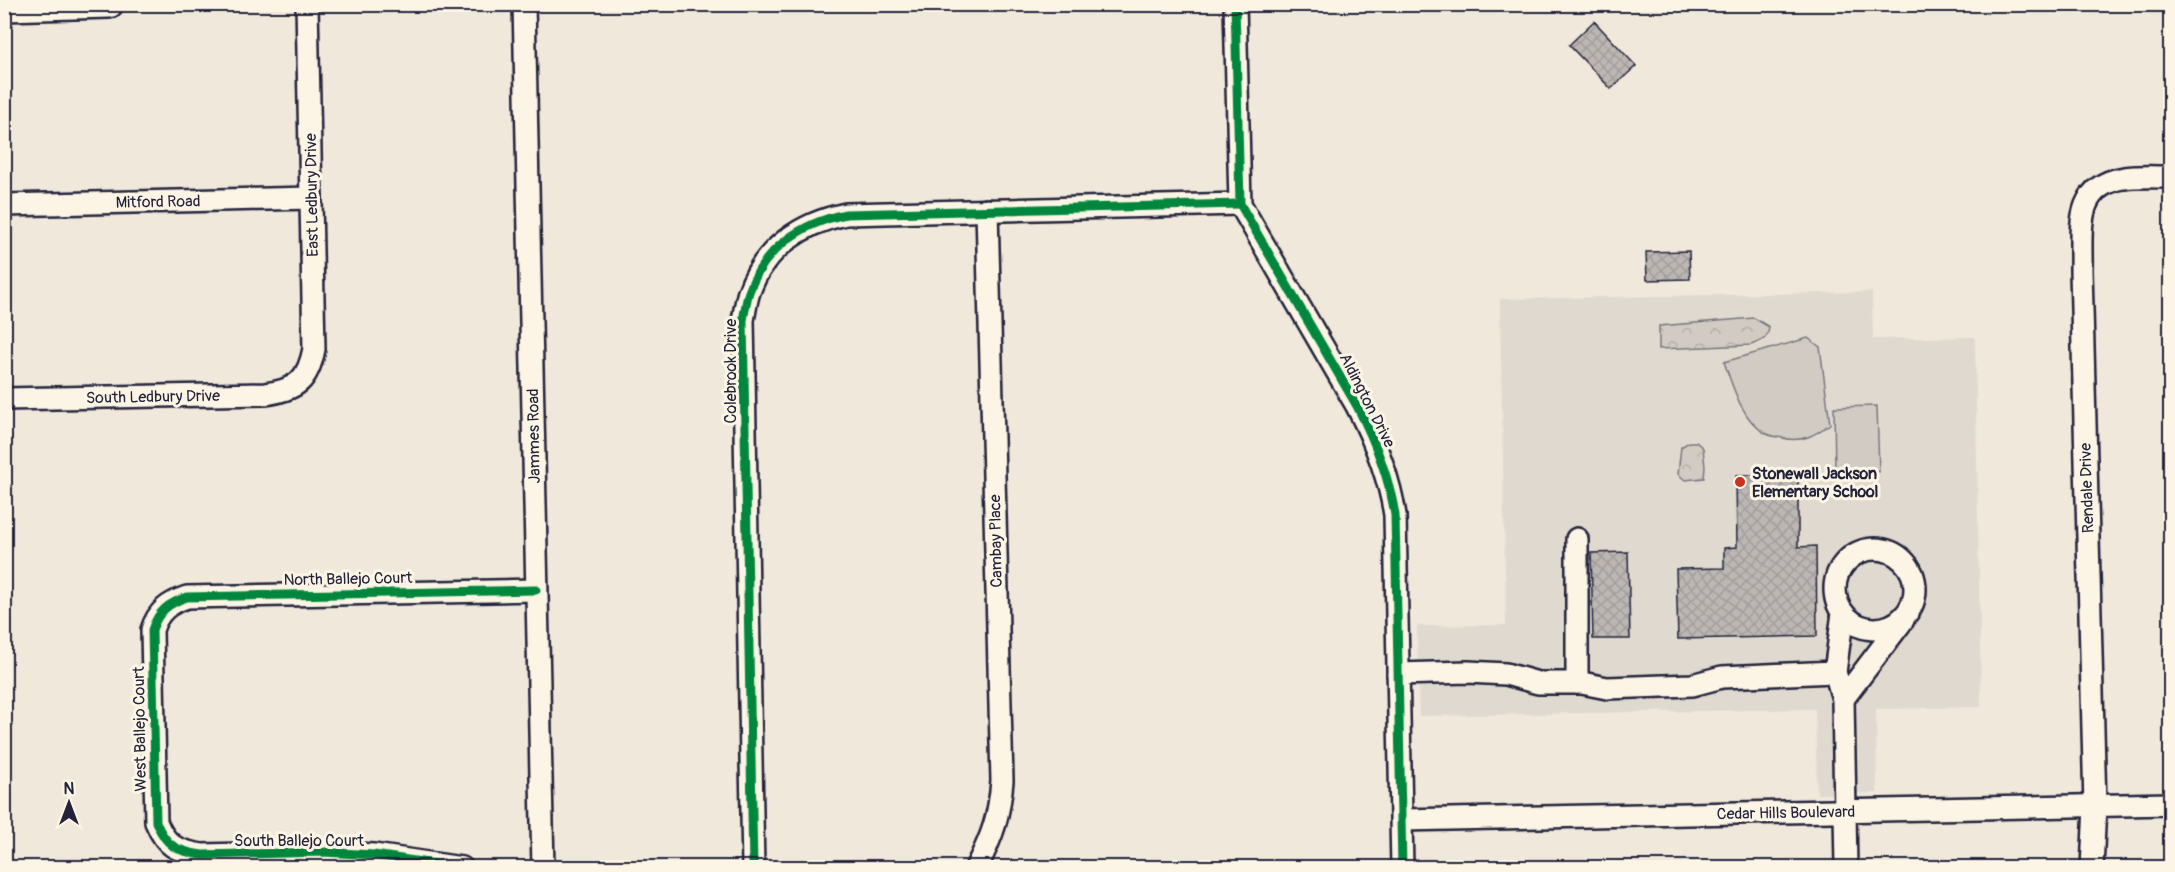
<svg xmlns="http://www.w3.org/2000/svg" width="2175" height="872" viewBox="0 0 2175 872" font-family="Pangolin,sans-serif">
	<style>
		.built { fill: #e0d9cf }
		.park { fill: url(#park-crowns); stroke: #7a767f; stroke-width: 1.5 }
		.pitch { fill: #d1cbc3; stroke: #7a767f; stroke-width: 1.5 }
		.building { fill: url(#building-cross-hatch); stroke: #22223b; stroke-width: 1.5 }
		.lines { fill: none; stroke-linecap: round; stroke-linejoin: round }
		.minor-casing { stroke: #22223b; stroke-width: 26 }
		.major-casing { stroke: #22223b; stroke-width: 32 }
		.minor { stroke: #fcf5e5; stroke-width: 21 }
		.major { stroke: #fcf5e5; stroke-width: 27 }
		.cycleway-casing { stroke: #fcf5e5; stroke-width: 13 }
		.cycleway { stroke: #00873e; stroke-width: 9 }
		.poi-dot { fill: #c8321e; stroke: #fcf5e5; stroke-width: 2 }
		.labels { text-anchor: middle; stroke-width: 6; stroke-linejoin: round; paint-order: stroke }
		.street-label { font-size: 16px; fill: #22223b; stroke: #fcf5e5 }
		.poi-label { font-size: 16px; font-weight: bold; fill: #22223b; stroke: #fcf5e5; text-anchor: start }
	</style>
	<defs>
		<pattern id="park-crowns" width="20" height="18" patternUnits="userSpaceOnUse" patternTransform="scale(1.5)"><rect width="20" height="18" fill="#d1cbc3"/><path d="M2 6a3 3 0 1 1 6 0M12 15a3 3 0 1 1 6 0" fill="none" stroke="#b3aea8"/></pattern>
		<pattern id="building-cross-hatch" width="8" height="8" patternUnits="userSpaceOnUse" patternTransform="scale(1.5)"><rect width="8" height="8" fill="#bcb7b3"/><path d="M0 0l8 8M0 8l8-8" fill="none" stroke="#a19d9b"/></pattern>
	</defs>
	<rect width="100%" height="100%" fill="#efe8db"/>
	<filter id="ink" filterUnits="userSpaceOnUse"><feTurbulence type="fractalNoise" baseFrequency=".0167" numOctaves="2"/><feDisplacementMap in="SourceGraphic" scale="12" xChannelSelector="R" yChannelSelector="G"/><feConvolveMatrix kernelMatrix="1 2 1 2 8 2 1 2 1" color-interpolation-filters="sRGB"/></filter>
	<g filter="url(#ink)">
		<polygon class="built" points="1872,292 1873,339 1975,337 1981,707 1876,709 1877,793 1817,794 1815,709 1419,716 1417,626 1506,625 1500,299"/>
		<g class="park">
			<path d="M1754,318L1769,327C1768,339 1762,341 1751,345L1659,349V326Z"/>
			<polygon points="1689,442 1696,442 1703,448 1705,467 1704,478 1685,480 1678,474 1681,447"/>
		</g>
		<g class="pitch">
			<path d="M1808,338L1820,347L1830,424C1815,435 1802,443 1783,438C1777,437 1770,436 1765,433C1741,419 1733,386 1724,362Z"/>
			<polygon points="1877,406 1879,472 1835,473 1834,407"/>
		</g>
		<g class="building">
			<polygon points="1594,21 1636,66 1611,89 1569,45"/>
			<polygon points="1689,251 1690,279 1647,280 1646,252"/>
			<polygon points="1798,474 1798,547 1816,546 1817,636 1678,639 1676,569 1724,568 1724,548 1737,547 1736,475"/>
			<polygon points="1628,552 1630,639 1593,639 1591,553"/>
		</g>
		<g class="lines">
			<g class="minor-casing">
				<g id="minor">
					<polyline points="524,4 543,868"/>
					<path d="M1235,4L1240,204L1357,406C1375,441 1389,476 1395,515L1402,868"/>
					<polyline points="4,205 311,198"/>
					<path d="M4,399L265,394C297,390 308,380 314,349L307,4"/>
					<polyline points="1577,539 1577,683"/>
					<circle cx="1875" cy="589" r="40"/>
					<polyline points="1843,613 1835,672 1843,699 1846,868"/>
					<polyline points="1398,674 1468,672 1506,674 1538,683 1582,683 1607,688 1692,685 1722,677 1835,672"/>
					<polyline points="1843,699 1903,620"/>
					<polyline points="1402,820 2170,804"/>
					<path d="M462,868L374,855L324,852L202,855C176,851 166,846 156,822L152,630C158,611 169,603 187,597L536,590"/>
					<path d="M753,868L743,320C745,311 746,301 749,292C764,248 802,223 846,214L1240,204"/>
					<path d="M976,868C993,835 999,817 1002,781L987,210"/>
					<path d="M2092,868L2095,806L2081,270C2082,230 2073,186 2124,178C2139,176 2155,177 2170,177"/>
				</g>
			</g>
			<g class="major-casing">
				<polyline id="major" points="4,7 109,4"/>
			</g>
			<use href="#minor" class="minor"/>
			<use href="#major" class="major"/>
			<g class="cycleway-casing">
				<g id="cycleway">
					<path d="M1235,4L1240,204L1357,406C1375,441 1389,476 1395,515L1402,868"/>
					<path d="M462,868L374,855L324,852L202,855C176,851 166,846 156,822L152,630C158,611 169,603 187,597L536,590"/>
					<path d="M753,868L743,320C745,311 746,301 749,292C764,248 802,223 846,214L1240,204"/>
				</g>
			</g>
			<use href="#cycleway" class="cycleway"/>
		</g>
	</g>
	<circle class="poi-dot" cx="1740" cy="482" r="6"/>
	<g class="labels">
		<g class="street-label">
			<text transform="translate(311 195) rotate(-91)" y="6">East Ledbury Drive</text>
			<text transform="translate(158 201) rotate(-1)" y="6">Mitford Road</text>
			<text transform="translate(730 371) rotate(-90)" y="6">Colebrook Drive</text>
			<text transform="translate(153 396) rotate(-1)" y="6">South Ledbury Drive</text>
			<text transform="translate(1368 400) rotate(63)" y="6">Aldington Drive</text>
			<text transform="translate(533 436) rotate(-91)" y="6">Jammes Road</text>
			<text transform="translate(2086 488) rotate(-92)" y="6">Rendale Drive</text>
			<text transform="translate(995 541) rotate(-91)" y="6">Cambay Place</text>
			<text transform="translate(348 578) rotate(-1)" y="6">North Ballejo Court</text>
			<text transform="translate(139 729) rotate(-91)" y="6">West Ballejo Court</text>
			<text transform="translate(1786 812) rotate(-1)" y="6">Cedar Hills Boulevard</text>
			<text x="299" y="846">South Ballejo Court</text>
		</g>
		<g class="poi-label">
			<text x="1752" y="479">Stonewall Jackson<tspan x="1752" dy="18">Elementary School</tspan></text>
		</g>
	</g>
	<rect width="2175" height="872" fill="none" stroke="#fcf5e5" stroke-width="24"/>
	<rect x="12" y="12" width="2151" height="848" fill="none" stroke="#22223b" stroke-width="2" filter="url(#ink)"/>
	<g transform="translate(69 803)" stroke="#fcf5e5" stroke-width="4.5" paint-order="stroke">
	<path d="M0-4.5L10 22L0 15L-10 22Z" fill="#22223b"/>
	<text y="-9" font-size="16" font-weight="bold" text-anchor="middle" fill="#22223b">N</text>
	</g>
</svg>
